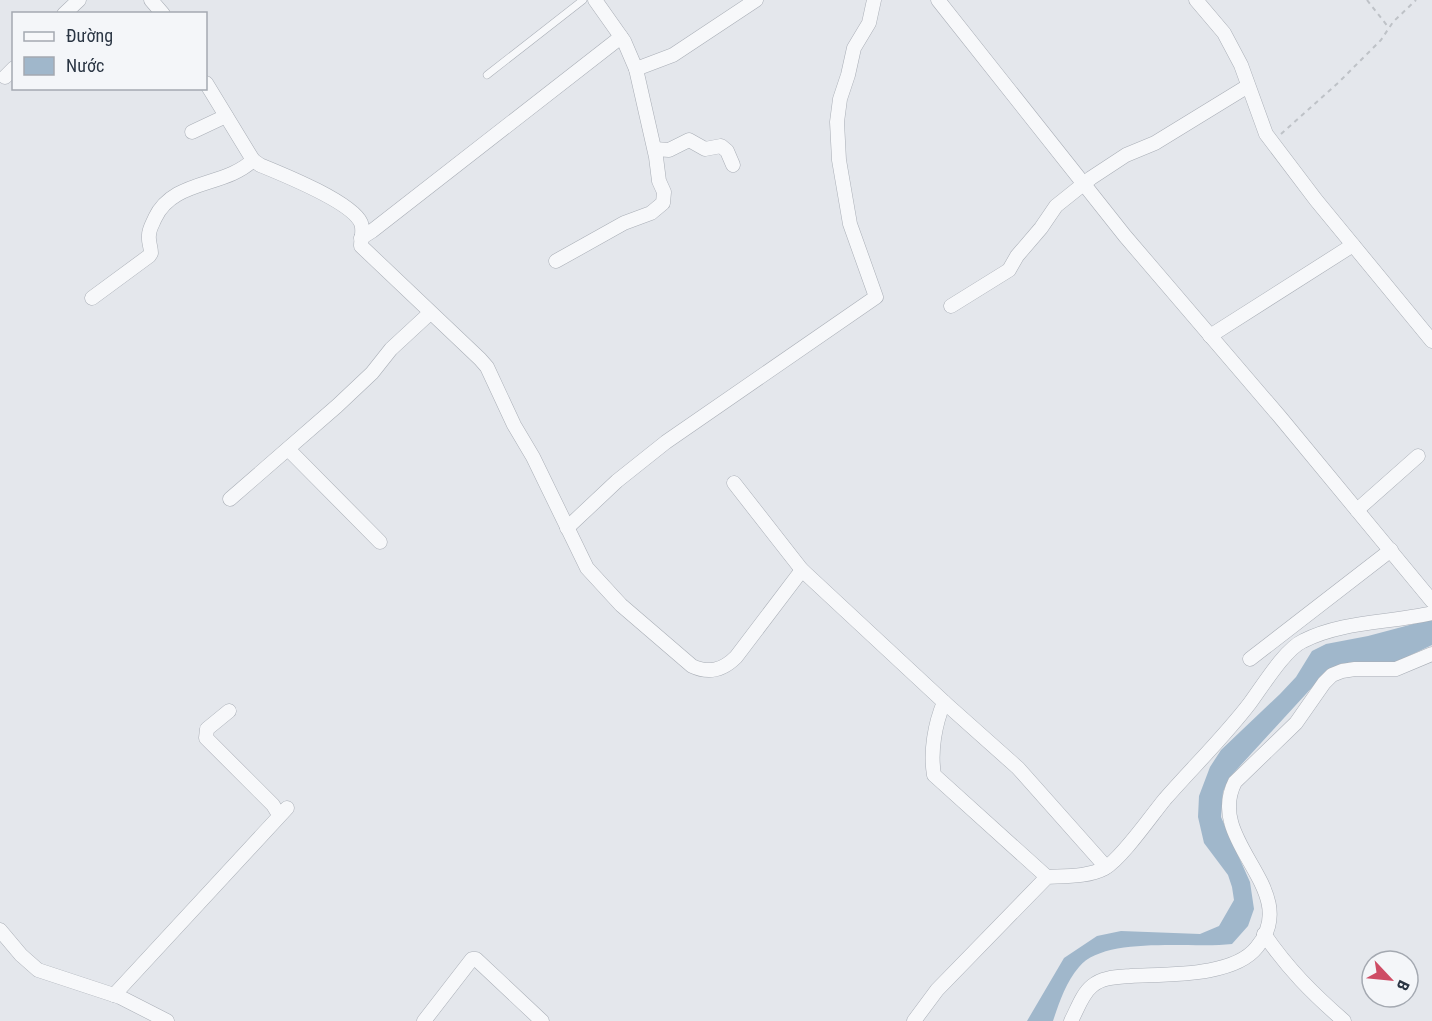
<svg xmlns="http://www.w3.org/2000/svg" width="1432" height="1021" viewBox="0 0 1432 1021" font-family="'Roboto Condensed',sans-serif">
	<style>
		.water { fill: #a0b7cb }
		.lines { fill: none; stroke-linecap: round; stroke-linejoin: round }
		.lane-casing { stroke: #a9aeb6; stroke-width: 8 }
		.street-casing { stroke: #a9aeb6; stroke-width: 15 }
		.path { stroke: #bec2c7; stroke-width: 2; stroke-dasharray: 4.5 4.5; stroke-linecap: butt }
		.lane { stroke: #f7f8fa; stroke-width: 7 }
		.street { stroke: #f7f8fa; stroke-width: 14 }
	</style>
	<rect width="100%" height="100%" fill="#e4e7ec"/>
	<path class="water" d="M1432,619V645L1394,663L1355,662L1340,664L1317,682L1229,778L1223,792L1221,817L1250,882L1254,909L1248,926L1232,944C1194,949 1105,935 1079,967C1066,982 1059,1003 1053,1021H1027L1064,958L1097,936L1121,931L1200,934L1219,926L1234,900L1232,887L1228,875L1204,843L1198,817L1199,796L1210,767L1221,750L1280,694L1296,677L1312,651L1326,644L1368,636Z"/>
	<g class="lines">
		<g class="lane-casing">
			<polyline id="lane" points="487,75 583,0"/>
		</g>
		<g class="street-casing">
			<g id="street">
				<polyline points="151,0 163,14"/>
				<polyline points="938,0 1125,236 1280,417 1432,601"/>
				<polyline points="1196,0 1224,33 1241,65 1266,134 1316,200 1432,341"/>
				<polyline points="64,14 79,0"/>
				<polyline points="636,69 673,55 756,0"/>
				<polyline points="5,77 14,68"/>
				<path d="M206,83L253,160L260,165C282,174 352,202 361,223C364,230 361,239 361,246L480,359L487,367L514,425L533,457L587,568L621,605L692,666C709,674 723,670 736,657L802,570"/>
				<polyline points="192,132 226,116"/>
				<polyline points="655,149 669,150 689,140 705,149 721,146 727,151 733,165"/>
				<polyline points="361,238 372,231 621,37"/>
				<polyline points="556,261 624,223 651,213 663,203 664,192 659,181 656,157 636,69 624,41 595,0"/>
				<path d="M92,298L149,256L151,253C151,247 148,241 149,235C149,229 153,223 155,218C173,179 226,187 253,160"/>
				<polyline points="951,306 1009,270 1017,256 1041,228 1056,206 1091,178 1126,155 1155,143 1248,86"/>
				<polyline points="1210,336 1353,245"/>
				<polyline points="288,449 380,542"/>
				<path d="M734,483L802,570L944,702C935,724 930,751 934,775L1047,877"/>
				<polyline points="230,499 337,406 372,373 391,349 430,313"/>
				<polyline points="1357,510 1418,456"/>
				<polyline points="567,528 617,481 666,442 876,297 850,224 839,160 837,122 840,99 848,75 854,48 869,23 874,0"/>
				<polyline points="1250,659 1391,550"/>
				<polyline points="944,702 1018,768 1106,867"/>
				<polyline points="229,711 207,729 206,738 273,805 279,815"/>
				<polyline points="0,930 21,955 38,970 120,997 167,1021"/>
				<path d="M1264,934C1288,969 1312,993 1344,1021"/>
				<polyline points="114,995 287,808"/>
				<polyline points="424,1021 472,959 476,959 542,1021"/>
				<path d="M914,1021L937,990L1047,877C1066,876 1088,877 1105,868C1122,858 1151,816 1165,799C1193,767 1224,737 1250,703C1262,687 1285,649 1303,641C1342,621 1390,623 1432,613"/>
				<path d="M1071,1021C1077,1010 1082,994 1092,986C1102,977 1118,977 1131,976C1166,974 1234,977 1257,947C1304,890 1204,842 1235,782L1296,723L1324,683L1332,675L1342,671L1355,669H1396L1432,654"/>
			</g>
		</g>
		<g class="path">
			<polyline points="1367,0 1389,28"/>
			<polyline points="1281,134 1339,82 1381,40 1393,22 1416,0"/>
		</g>
		<use href="#lane" class="lane"/>
		<use href="#street" class="street"/>
	</g>
	<rect x="12" y="12" width="195" height="78" fill="#f4f6f9" stroke="#a4a9b1" stroke-width="1.5"/>
	<rect x="24" y="32" width="30" height="9" fill="#f7f8fa" stroke="#a4a9b1" stroke-width="1.5"/>
	<text x="66" y="42" font-size="18" fill="#2b3644">Đường</text>
	<rect x="24" y="57" width="30" height="18" fill="#a0b7cb" stroke="#a4a9b1" stroke-width="1.5"/>
	<text x="66" y="72" font-size="18" fill="#2b3644">Nước</text>
	<g transform="translate(1390 979) rotate(116)"><circle r="28" fill="#f4f6f9" stroke="#a4a9b1" stroke-width="1.5"/>
	<path d="M0-4.5L10 22L0 15L-10 22Z" fill="#ce4c65"/>
	<text y="-9" font-size="16" font-weight="bold" text-anchor="middle" fill="#2b3644">B</text>
	</g>
</svg>
